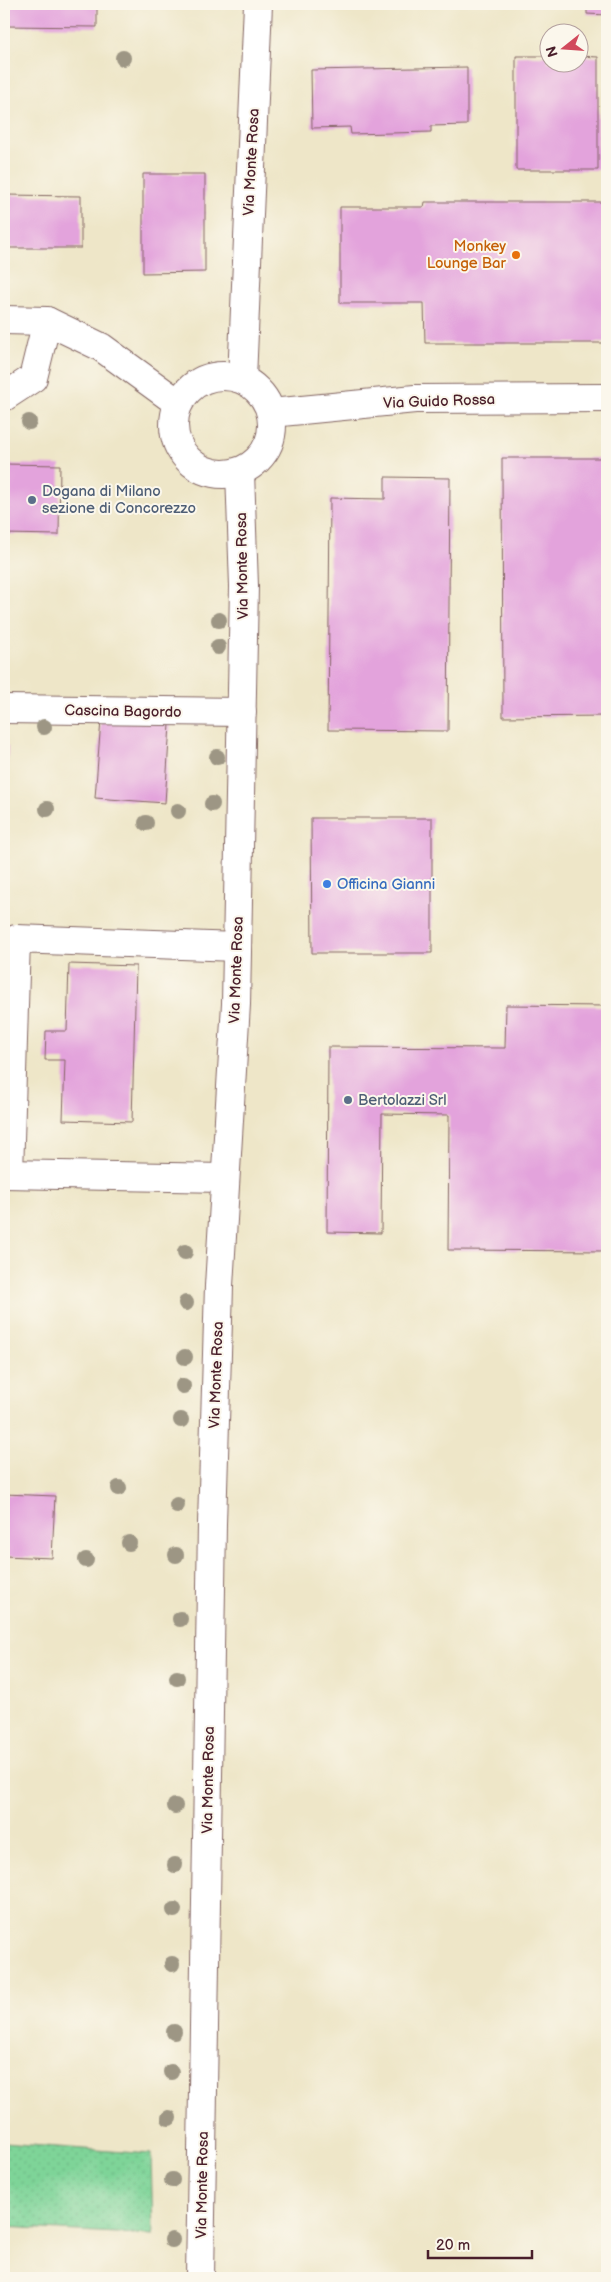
<svg xmlns="http://www.w3.org/2000/svg" width="611" height="2282" viewBox="0 0 611 2282" font-family="'Balsamiq Sans',sans-serif">
	<style>
		.grass { fill: url(#grass-dots); stroke: #647a62 }
		.building { fill: #e3a3dc }
		.lines { fill: none; stroke-linecap: round; stroke-linejoin: round }
		.minor-casing { stroke: #836562; stroke-width: 30 }
		.minor { stroke: #fff; stroke-width: 28 }
		.tree { fill: #9d9684 }
		.food-dot { fill: #e8710a; stroke: #fbf7ec; stroke-width: 2 }
		.service-dot { fill: #5c6f8a; stroke: #fbf7ec; stroke-width: 2 }
		.shop-dot { fill: #3f7fe0; stroke: #fbf7ec; stroke-width: 2 }
		.labels { text-anchor: middle; stroke-width: 4; stroke-linejoin: round; paint-order: stroke }
		.street-label { font-size: 15px; fill: #4a1f2b; stroke: #fbf7ec }
		.food-label { font-size: 15px; fill: #c56008; stroke: #fbf7ec; text-anchor: end }
		.service-label { font-size: 15px; fill: #4e5e75; stroke: #fbf7ec; text-anchor: start }
		.shop-label { font-size: 15px; fill: #366cbe; stroke: #fbf7ec; text-anchor: start }
	</style>
	<defs>
		<pattern id="grass-dots" width="8" height="8" patternUnits="userSpaceOnUse" patternTransform="scale(1.25)"><rect width="8" height="8" fill="#7ed498"/><path d="M2 2h.1M6 6h.1" fill="none" stroke="#6eb683" stroke-width="1.8" stroke-linecap="round"/></pattern>
	</defs>
	<rect width="100%" height="100%" fill="#fbf7ec"/>
	<filter id="ink" filterUnits="userSpaceOnUse"><feTurbulence type="fractalNoise" baseFrequency=".02" numOctaves="2"/><feDisplacementMap in="SourceGraphic" scale="10" xChannelSelector="R" yChannelSelector="G"/><feConvolveMatrix kernelMatrix="1 2 1 2 8 2 1 2 1" color-interpolation-filters="sRGB"/></filter>
	<filter id="wash" filterUnits="userSpaceOnUse"><feTurbulence type="fractalNoise" baseFrequency=".0096" numOctaves="4" result="noise"/><feDisplacementMap in="SourceGraphic" scale="20" xChannelSelector="R" yChannelSelector="G"/><feGaussianBlur stdDeviation="1.12" result="paint"/><feColorMatrix in="noise" values="0 0 0 0 0 0 0 0 0 0 0 0 0 0 0 0 0 1.4 0 .05"/><feComposite in="paint" operator="in"/></filter>
	<g filter="url(#wash)">
		<rect width="100%" height="100%" fill="#eee6c8"/>
		<polygon class="grass" points="4,2143 151,2154 153,2235 4,2227"/>
		<g id="blocks">
			<g class="building">
				<polygon points="4,4 97,4 97,27 4,26"/>
				<polygon points="587,4 607,4 607,15 587,14"/>
				<polygon points="516,56 548,56 548,62 578,62 578,56 598,57 598,170 516,170"/>
				<polygon points="467,67 467,125 431,126 431,132 351,134 350,127 312,128 311,70"/>
				<polygon points="143,174 205,174 205,272 143,273"/>
				<polygon points="4,195 81,196 81,248 4,248"/>
				<polygon points="425,202 607,202 607,343 425,343 424,303 340,303 340,207 424,207"/>
				<polygon points="502,458 607,458 607,716 503,717"/>
				<polygon points="4,464 60,465 59,535 4,534"/>
				<polygon points="385,477 450,478 448,731 328,730 330,498 385,499"/>
				<polygon points="101,720 170,724 165,803 95,798"/>
				<polygon points="4,744 8,745 5,826 4,826"/>
				<polygon points="311,818 432,818 432,953 312,953"/>
				<polygon points="69,964 136,966 132,1122 63,1120 65,1060 45,1060 46,1031 67,1031"/>
				<polygon points="506,1005 607,1006 607,1251 448,1250 449,1115 382,1114 381,1233 327,1232 328,1047 505,1048"/>
				<polygon points="4,1494 55,1496 52,1558 4,1556"/>
			</g>
		</g>
	</g>
	<g filter="url(#ink)">
		<use href="#blocks" fill-opacity="0" stroke="#836562" stroke-width="1"/>
		<g class="lines">
			<g class="minor-casing">
				<g id="minor">
					<polyline points="4,320 47,321 101,347 178,403"/>
					<circle cx="223" cy="425" r="49"/>
					<polyline points="242,379 258,4"/>
					<polyline points="4,397 33,378 47,321"/>
					<polyline points="271,413 415,399 607,398"/>
					<polyline points="4,709 242,712"/>
					<polyline points="4,1174 225,1178"/>
					<polyline points="9,1174 16,939 237,947"/>
					<polyline points="200,2278 212,1524 219,1286 236,1004 244,586 240,472"/>
				</g>
			</g>
			<use href="#minor" class="minor"/>
		</g>
		<g class="tree">
			<circle cx="123" cy="58" r="8"/>
			<circle cx="29" cy="422" r="8"/>
			<circle cx="219" cy="620" r="8"/>
			<circle cx="218" cy="647" r="8"/>
			<circle cx="44" cy="727" r="8"/>
			<circle cx="217" cy="757" r="8"/>
			<circle cx="212" cy="804" r="8"/>
			<circle cx="47" cy="809" r="8"/>
			<circle cx="178" cy="811" r="8"/>
			<circle cx="146" cy="823" r="8"/>
			<circle cx="185" cy="1252" r="8"/>
			<circle cx="186" cy="1303" r="8"/>
			<circle cx="185" cy="1357" r="8"/>
			<circle cx="183" cy="1386" r="8"/>
			<circle cx="181" cy="1420" r="8"/>
			<circle cx="119" cy="1488" r="8"/>
			<circle cx="177" cy="1505" r="8"/>
			<circle cx="129" cy="1543" r="8"/>
			<circle cx="176" cy="1555" r="8"/>
			<circle cx="86" cy="1560" r="8"/>
			<circle cx="180" cy="1619" r="8"/>
			<circle cx="177" cy="1678" r="8"/>
			<circle cx="175" cy="1806" r="8"/>
			<circle cx="175" cy="1865" r="8"/>
			<circle cx="174" cy="1910" r="8"/>
			<circle cx="172" cy="1964" r="8"/>
			<circle cx="174" cy="2032" r="8"/>
			<circle cx="171" cy="2072" r="8"/>
			<circle cx="169" cy="2118" r="8"/>
			<circle cx="172" cy="2180" r="8"/>
			<circle cx="172" cy="2240" r="8"/>
		</g>
	</g>
	<circle class="food-dot" cx="516" cy="255" r="5"/>
	<g class="service-dot">
		<circle cx="32" cy="500" r="5"/>
		<circle cx="348" cy="1100" r="5"/>
	</g>
	<circle class="shop-dot" cx="327" cy="884" r="5"/>
	<g class="labels">
		<g class="street-label">
			<text transform="translate(251 162) rotate(-87)" y="5">Via Monte Rosa</text>
			<text transform="translate(439 401) rotate(-2)" y="5">Via Guido Rossa</text>
			<text transform="translate(242 566) rotate(-91)" y="5">Via Monte Rosa</text>
			<text transform="translate(123 711) rotate(1)" y="5">Cascina Bagordo</text>
			<text transform="translate(236 970) rotate(-88)" y="5">Via Monte Rosa</text>
			<text transform="translate(216 1375) rotate(-88)" y="5">Via Monte Rosa</text>
			<text transform="translate(208 1780) rotate(-89)" y="5">Via Monte Rosa</text>
			<text transform="translate(202 2185) rotate(-89)" y="5">Via Monte Rosa</text>
		</g>
		<g class="food-label">
			<text x="506" y="251">Monkey<tspan x="506" dy="17">Lounge Bar</tspan></text>
		</g>
		<g class="service-label">
			<text x="42" y="496">Dogana di Milano<tspan x="42" dy="17">sezione di Concorezzo</tspan></text>
			<text x="358" y="1105">Bertolazzi Srl</text>
		</g>
		<g class="shop-label">
			<text x="337" y="889">Officina Gianni</text>
		</g>
	</g>
	<rect width="611" height="2282" fill="none" stroke="#fbf7ec" stroke-width="20"/>
	<g transform="translate(564 48) rotate(253)"><circle r="24" fill="#fbf7ec" stroke="#b4a19f"/>
	<path d="M0-4L9 19L0 12L-9 19Z" fill="#d1495b"/>
	<text y="-8" font-size="14" font-weight="bold" text-anchor="middle" fill="#4a1f2b">N</text>
	</g>
	<path d="M428 2250v8h104v-8" fill="none" stroke="#4a1f2b" stroke-width="2.5"/>
	<text x="436" y="2250" font-size="15" fill="#4a1f2b" stroke="#fbf7ec" stroke-width="4" paint-order="stroke">20 m</text>
</svg>
